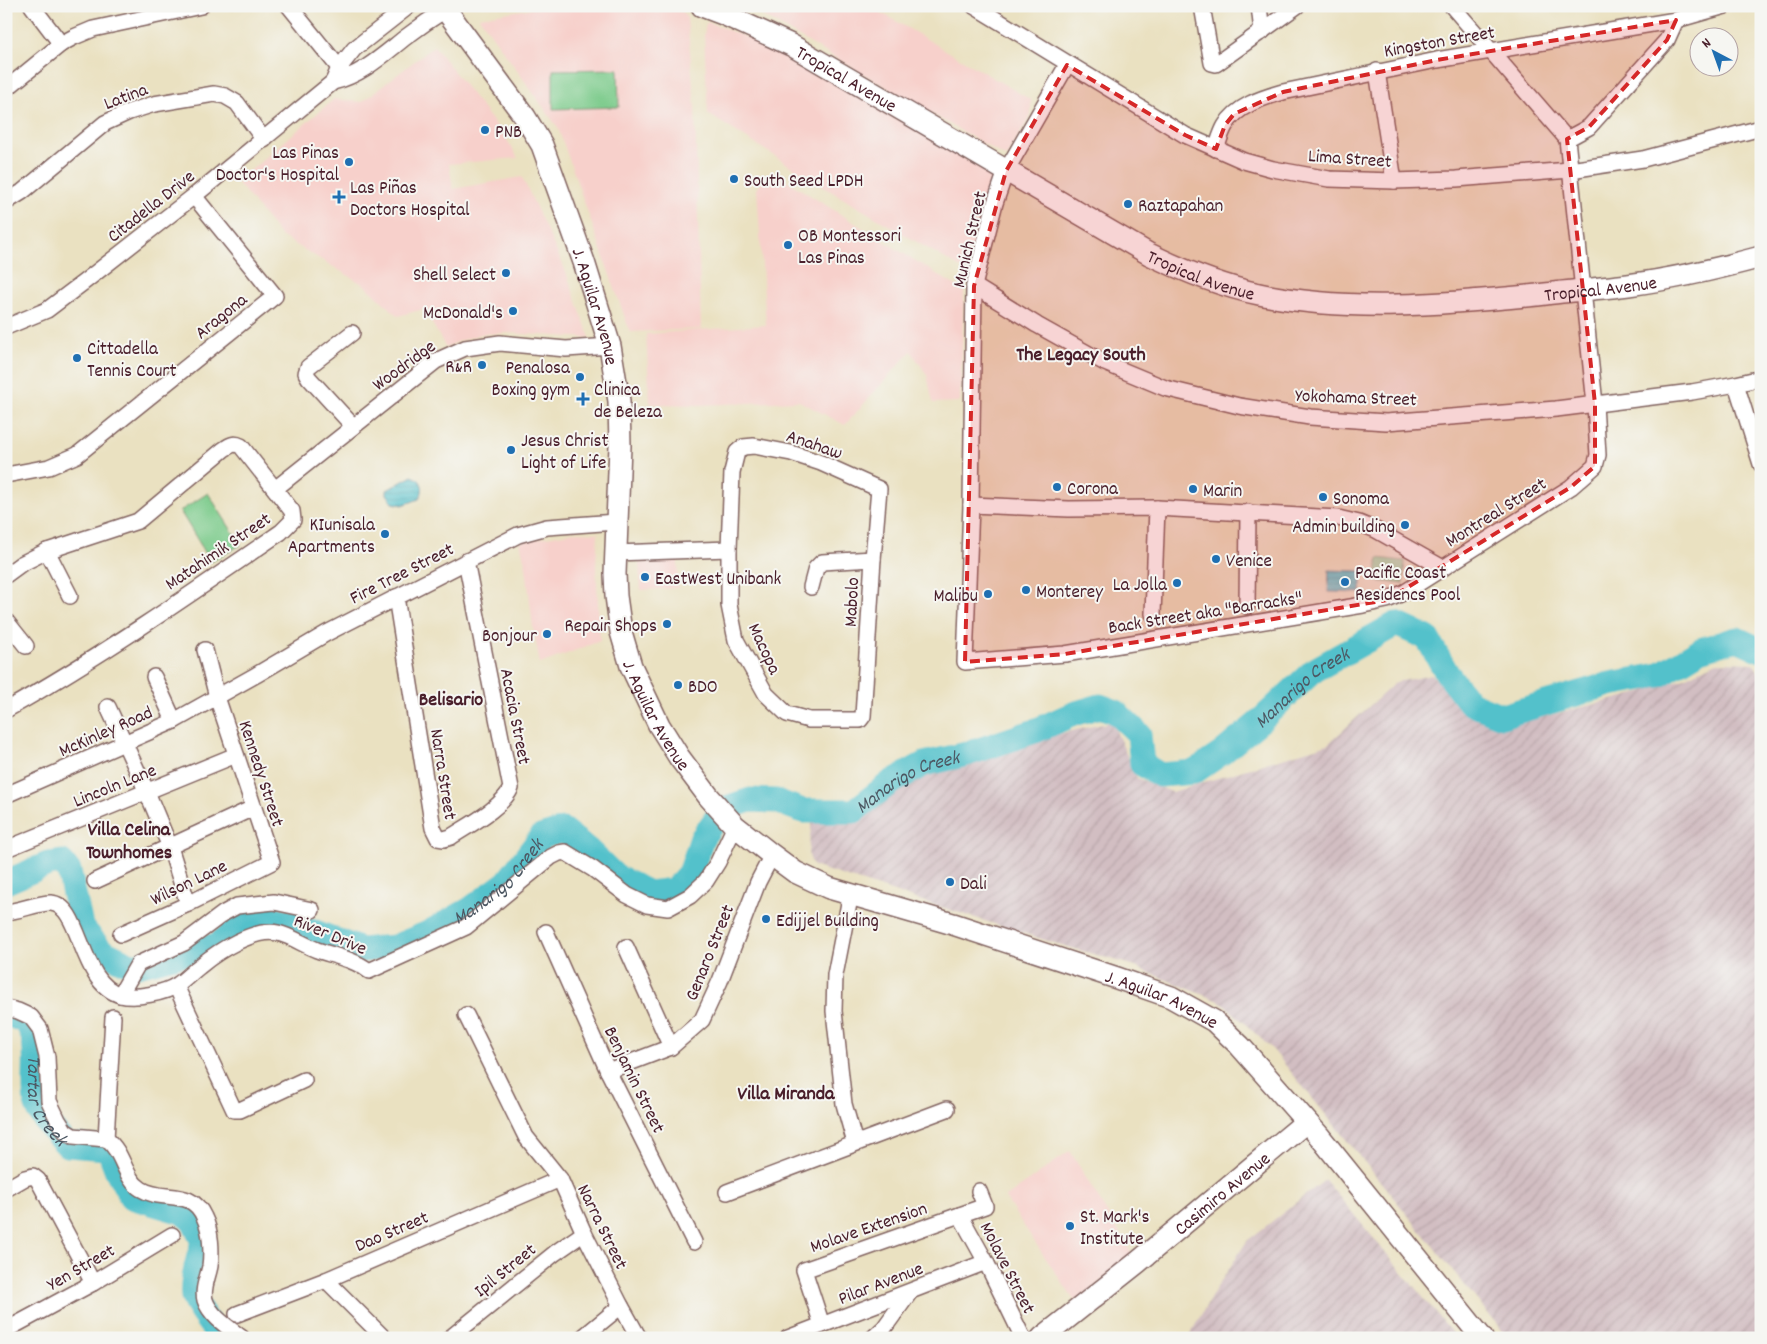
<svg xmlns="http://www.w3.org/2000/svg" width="1767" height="1344" viewBox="0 0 1767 1344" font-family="Dekko,sans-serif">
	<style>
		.built { fill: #f7d0cb }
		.industrial { fill: url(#industrial-furrows) }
		.green { fill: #7aca8a; stroke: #62745a }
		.water { fill: url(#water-rules); stroke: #4e707b }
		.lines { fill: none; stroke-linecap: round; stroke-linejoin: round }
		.river { stroke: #53c1cb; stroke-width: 25 }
		.street-casing { stroke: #826360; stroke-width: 18 }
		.secondary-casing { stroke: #826360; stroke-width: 24 }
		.street { stroke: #fff; stroke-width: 15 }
		.secondary { stroke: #fff; stroke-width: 21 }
		.marked { fill: #d62828; fill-opacity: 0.2; stroke: #d62828; stroke-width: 4; stroke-dasharray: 10 6; stroke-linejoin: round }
		.poi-dot { fill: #1f6fb2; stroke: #f6f6f2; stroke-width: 2 }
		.labels { text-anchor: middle; stroke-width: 4; stroke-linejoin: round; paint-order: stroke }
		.street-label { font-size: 19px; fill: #4a1f2b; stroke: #f6f6f2 }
		.poi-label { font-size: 19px; fill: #4a1f2b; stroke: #f6f6f2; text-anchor: start }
		.neighbourhood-label { font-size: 20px; font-weight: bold; fill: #4a1f2b; stroke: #f6f6f2 }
		.water-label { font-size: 20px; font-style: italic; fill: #4d5863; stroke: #f6f6f2 }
	</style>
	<defs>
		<pattern id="industrial-furrows" width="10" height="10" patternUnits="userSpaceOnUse" patternTransform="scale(1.25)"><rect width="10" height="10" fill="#d2bec2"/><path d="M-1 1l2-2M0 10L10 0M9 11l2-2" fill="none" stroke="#b6a3a7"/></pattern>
		<pattern id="water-rules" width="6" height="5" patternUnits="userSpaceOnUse" patternTransform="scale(1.25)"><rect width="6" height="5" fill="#53c1cb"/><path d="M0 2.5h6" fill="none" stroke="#4aa5ae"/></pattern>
	</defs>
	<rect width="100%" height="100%" fill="#f6f6f2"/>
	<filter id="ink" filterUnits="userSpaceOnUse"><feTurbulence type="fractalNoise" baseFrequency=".02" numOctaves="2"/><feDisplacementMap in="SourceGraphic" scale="10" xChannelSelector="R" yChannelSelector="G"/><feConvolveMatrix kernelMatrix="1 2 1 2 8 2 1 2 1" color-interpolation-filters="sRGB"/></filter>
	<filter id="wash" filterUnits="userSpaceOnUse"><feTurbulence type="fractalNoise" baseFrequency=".0096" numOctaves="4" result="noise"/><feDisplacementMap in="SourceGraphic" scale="20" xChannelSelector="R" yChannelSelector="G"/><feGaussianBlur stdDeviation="1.12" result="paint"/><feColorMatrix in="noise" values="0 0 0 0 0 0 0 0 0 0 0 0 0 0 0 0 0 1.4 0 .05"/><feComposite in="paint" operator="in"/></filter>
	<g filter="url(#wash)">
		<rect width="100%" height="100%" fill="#eae1c1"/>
		<g class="built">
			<polygon points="547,6 669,7 683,12 687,18 695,107 701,329 630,332 558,128 479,17"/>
			<polygon points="746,6 870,6 1031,100 1031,115 1006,157"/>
			<polygon points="708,22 792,55 995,176 966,271 822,186 708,114 704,34 706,24"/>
			<polygon points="434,46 506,138 518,158 449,164 453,189 522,177 564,267 590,338 508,333 481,334 457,342 446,348 424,309 398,316 366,286 281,236 237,182 334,99 362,102"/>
			<polygon points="765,174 779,176 964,291 960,402 933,403 927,375 911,351 845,425 799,401 699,405 650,404 646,334 766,325 757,189"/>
			<polygon points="574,532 598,533 596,565 600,641 540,664 533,628 526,567 520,542"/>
			<polygon points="678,560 678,588 641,590 639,563"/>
			<polygon points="1070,1151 1132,1254 1076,1303 1005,1198"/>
		</g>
		<g class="industrial">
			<polygon points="1717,662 1753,663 1761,676 1761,1338 1508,1338 1273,1050 1223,1003 1128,964 1051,942 813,866 808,853 812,821 853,820 933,771 989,749 1112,722 1137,778 1172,792 1328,744 1396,682 1432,675 1453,696 1484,721 1521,722 1624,697 1682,679"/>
			<polygon points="1325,1180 1457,1338 1188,1338 1214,1292 1247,1241"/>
		</g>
		<g class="green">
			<polygon points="618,69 619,107 553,109 553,70"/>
			<polygon points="208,493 241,545 211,562 180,511"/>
			<polygon points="1378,558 1405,561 1403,584 1375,581"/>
		</g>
		<g class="water">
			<path d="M412,476C423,479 425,490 419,499L403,505L393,503L387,494V490Z"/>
			<polygon points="1329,570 1362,571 1361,593 1328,592"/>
		</g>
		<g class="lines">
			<g class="river">
				<path id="s1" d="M6,882L48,864L62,862L69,871L81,926L102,951L133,966L217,945L245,923L265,916L292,923L361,950L394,947L428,933L469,910L507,882L541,837L563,830L588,850L616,877L649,893L674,890L691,871L702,838L715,820L729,807L750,800L776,801L803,811H854L890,783L924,764L967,754L1035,731L1073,714L1100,706L1116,712L1139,734L1142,764L1160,775L1194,772L1222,753L1259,722L1313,671L1396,624L1427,638L1447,673L1470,703L1502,716L1610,684L1659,675L1700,650L1737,639L1761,650"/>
				<path id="s2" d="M6,1017C10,1017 14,1017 18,1018C45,1028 31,1079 36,1101C39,1118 56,1133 67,1145L106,1148L111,1155L117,1171L131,1197L182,1212L193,1221L203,1242C199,1256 191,1281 193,1296C194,1304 215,1331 221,1338"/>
			</g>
		</g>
	</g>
	<g filter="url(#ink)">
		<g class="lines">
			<g class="street-casing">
				<g id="street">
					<polyline points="32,6 61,44"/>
					<polyline points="289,6 345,75"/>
					<polyline points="974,6 1185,135 1244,161 1273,169 1329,179 1394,181 1456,179 1570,170 1643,159 1761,128"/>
					<polyline points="1202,6 1212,63 1216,64 1297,6"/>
					<polyline points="1259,6 1262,32"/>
					<polyline points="1452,6 1567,139"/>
					<polyline points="1067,65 1006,171 995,203 974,286 971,505 965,662 1065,654 1363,605 1387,600 1405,592 1571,487 1595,466 1598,455 1595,404 1567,139"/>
					<polyline points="1377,71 1394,181"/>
					<polyline points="333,82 339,68 354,49 409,6"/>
					<polyline points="6,89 61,44 74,37 93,29 201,6"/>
					<polyline points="1567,139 1589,127 1667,40 1676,20"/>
					<path d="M1216,149C1219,141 1221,133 1225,126C1236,106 1262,98 1283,92L1437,60L1676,20L1725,6"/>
					<polyline points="6,202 22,192 105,123 129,112 154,104 214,94 225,96 237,103 264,140"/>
					<polyline points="974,286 1037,325 1105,363 1165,388 1239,406 1310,417 1386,422 1556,409 1692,392 1736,384 1761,378"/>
					<path d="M6,327L47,310L84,282L194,196L333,82C362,75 383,55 406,37C419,27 432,18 445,10"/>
					<polyline points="352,333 308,367 306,373 309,378 353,426"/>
					<polyline points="1736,384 1761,464"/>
					<polygon points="754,446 791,453 821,463 879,489 873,559 863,716 860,720 809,720 787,714 766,694 736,640 729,605 729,549 732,472 737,452 743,447"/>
					<polyline points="6,475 49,467 77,455 275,296 194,196"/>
					<polyline points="275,489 436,361 465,348 500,343 566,349 610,346"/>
					<polyline points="971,505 1069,509 1157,508 1338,518 1359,523 1376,530 1443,568"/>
					<polyline points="47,551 70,596"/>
					<polyline points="615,553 729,549"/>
					<path d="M6,575L21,564L47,551L138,521L223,450C229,446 233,442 241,446L292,511L293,520L281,532C191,594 100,657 6,710"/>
					<polyline points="811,587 816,568 822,562 873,559"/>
					<path d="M396,597L433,828L438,838L444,839L451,837C469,825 502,808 511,788L466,561"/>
					<polyline points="1247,606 1248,512"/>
					<polyline points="1153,614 1157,508"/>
					<polyline points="6,621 26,646"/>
					<polyline points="154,677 174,721"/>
					<polyline points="108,707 147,792 170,847 188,904"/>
					<polyline points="6,795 174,721 256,675 327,633 518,535 547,527 616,522"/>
					<polyline points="6,849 236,755"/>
					<polyline points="95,881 253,808"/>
					<polyline points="851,893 835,975 834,1011 844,1104 855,1143"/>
					<path d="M6,912C19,911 41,902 51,903C82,905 79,984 121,995C135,999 165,993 177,985C185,980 192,972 200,966C218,951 254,928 278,933C291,936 304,945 317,950C334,956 354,959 369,971L466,927L551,857L559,853L565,852L593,869L627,895L647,905L668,908L690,896L706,881L718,862L735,826"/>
					<polyline points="546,932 608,1071 694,1242"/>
					<polyline points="121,934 188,904 272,862 217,697 205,650"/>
					<polyline points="626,947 671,1047"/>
					<polyline points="176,986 234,1110 240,1110 304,1080"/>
					<polyline points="120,995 138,964 184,943 224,913 237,906 274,902 312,910"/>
					<path d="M6,1008L18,1011L31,1017L40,1029L47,1057L49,1101L58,1120L65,1131L73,1136L106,1139C124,1152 124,1179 141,1189C163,1203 191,1187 204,1217C211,1231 212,1251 210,1266C208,1277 202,1289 205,1300C210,1316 229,1328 242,1338"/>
					<polyline points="466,1015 526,1137 560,1179 584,1233 621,1306 639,1338"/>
					<polyline points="608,1071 671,1047 702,1020 720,981 758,882 772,855"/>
					<polyline points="106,1139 113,1017"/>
					<polyline points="6,1189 25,1178 33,1176 38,1180 93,1283"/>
					<polyline points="727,1192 947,1109"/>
					<polyline points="960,1215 986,1262 1023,1338"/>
					<polyline points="326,1280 384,1338"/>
					<polyline points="237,1314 326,1280 560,1179"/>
					<polyline points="822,1325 804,1270 985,1206 979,1191"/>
					<polyline points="6,1330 93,1283 172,1235"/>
					<polyline points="450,1338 555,1253 584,1233"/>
					<polyline points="582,1338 621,1306"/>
					<polyline points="788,1338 986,1262"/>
					<polyline points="873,1338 884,1328 910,1292"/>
				</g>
			</g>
			<g class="secondary-casing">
				<g id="secondary">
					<path id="s3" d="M443,6L525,117L542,145L584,262L610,346L619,401L620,446L615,574L616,596L621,632L631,666L659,725L679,757L709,797L735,826L772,855L795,872L829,888L953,924L1117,978L1171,997L1214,1021L1240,1046L1320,1137L1482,1338"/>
					<path id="s4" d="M702,6L723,14L791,45L1149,254C1184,271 1220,286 1259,294C1350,313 1446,304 1537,295C1567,291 1598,289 1628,285C1672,279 1717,269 1761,257"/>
					<path id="s5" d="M1042,1338L1138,1262L1306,1122"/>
				</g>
			</g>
			<use href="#street" class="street"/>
			<use href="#secondary" class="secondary"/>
		</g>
	</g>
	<path class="marked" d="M1676,20L1667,40L1589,127L1567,139L1595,404V466L1571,487L1387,600L1065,654L965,662L974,286L1006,171L1067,65L1185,135L1216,149L1225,125L1234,114L1283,92L1437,60Z"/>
	<g class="poi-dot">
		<circle cx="485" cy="130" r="5"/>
		<circle cx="349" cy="162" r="5"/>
		<circle cx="734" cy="179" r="5"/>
		<path d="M336.5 189.5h5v5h5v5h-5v5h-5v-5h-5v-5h5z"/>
		<circle cx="1128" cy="204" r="5"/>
		<circle cx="788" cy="245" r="5"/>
		<circle cx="506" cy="273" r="5"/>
		<circle cx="513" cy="311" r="5"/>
		<circle cx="77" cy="358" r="5"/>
		<circle cx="482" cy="365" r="5"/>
		<circle cx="580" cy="377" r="5"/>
		<path d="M580.5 391.5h5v5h5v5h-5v5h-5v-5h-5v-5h5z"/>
		<circle cx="511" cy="450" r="5"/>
		<circle cx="1057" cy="487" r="5"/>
		<circle cx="1193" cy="489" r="5"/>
		<circle cx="1323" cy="497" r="5"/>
		<circle cx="1405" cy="525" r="5"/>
		<circle cx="385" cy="534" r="5"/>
		<circle cx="1216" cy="559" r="5"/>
		<circle cx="645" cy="577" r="5"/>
		<circle cx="1345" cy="582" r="5"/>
		<circle cx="1177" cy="583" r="5"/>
		<circle cx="1026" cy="590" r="5"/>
		<circle cx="988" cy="594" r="5"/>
		<circle cx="667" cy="624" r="5"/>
		<circle cx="547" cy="634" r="5"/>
		<circle cx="678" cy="685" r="5"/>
		<circle cx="950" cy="882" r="5"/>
		<circle cx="766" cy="919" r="5"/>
		<circle cx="1070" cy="1226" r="5"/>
	</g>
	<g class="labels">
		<g class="street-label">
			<text transform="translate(1439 40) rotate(-10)" y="7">Kingston Street</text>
			<text dy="7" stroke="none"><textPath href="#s4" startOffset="162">Tropical Avenue</textPath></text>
			<text transform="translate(125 95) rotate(-21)" y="7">Latina</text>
			<text transform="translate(1350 157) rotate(4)" y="7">Lima Street</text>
			<text transform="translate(150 205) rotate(-38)" y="7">Citadella Drive</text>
			<text transform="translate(968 239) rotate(-77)" y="7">Munich Street</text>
			<text dy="7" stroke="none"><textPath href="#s4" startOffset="568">Tropical Avenue</textPath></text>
			<text dy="7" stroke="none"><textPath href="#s4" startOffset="972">Tropical Avenue</textPath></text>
			<text dy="7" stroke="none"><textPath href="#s3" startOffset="341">J. Aguilar Avenue</textPath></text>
			<text transform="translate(220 315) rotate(-39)" y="7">Aragona</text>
			<text transform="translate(403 364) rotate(-36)" y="7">Woodridge</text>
			<text transform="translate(1356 396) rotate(2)" y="7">Yokohama Street</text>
			<text transform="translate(815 443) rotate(19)" y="7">Anahaw</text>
			<text transform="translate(1495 511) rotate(-32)" y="7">Montreal Street</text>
			<text transform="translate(217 550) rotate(-34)" y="7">Matahimik Street</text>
			<text transform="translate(401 572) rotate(-27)" y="7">Fire Tree Street</text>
			<text transform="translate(850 602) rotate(-87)" y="7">Mabolo</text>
			<text transform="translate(1205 611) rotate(-9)" y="7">Back Street aka "Barracks"</text>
			<text transform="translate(766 648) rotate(65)" y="7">Macopa</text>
			<text dy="7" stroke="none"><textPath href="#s3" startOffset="761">J. Aguilar Avenue</textPath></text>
			<text transform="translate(517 716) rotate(79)" y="7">Acacia Street</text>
			<text transform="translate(105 730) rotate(-24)" y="7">McKinley Road</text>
			<text transform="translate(263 773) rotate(72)" y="7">Kennedy Street</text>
			<text transform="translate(445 774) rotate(81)" y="7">Narra Street</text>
			<text transform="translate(114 784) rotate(-22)" y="7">Lincoln Lane</text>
			<text transform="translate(188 881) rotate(-26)" y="7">Wilson Lane</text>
			<text transform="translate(331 933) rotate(23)" y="7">River Drive</text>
			<text transform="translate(708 952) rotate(-68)" y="7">Genaro Street</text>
			<text dy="7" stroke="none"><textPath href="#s3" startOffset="1362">J. Aguilar Avenue</textPath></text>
			<text transform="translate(636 1079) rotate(64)" y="7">Benjamin Street</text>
			<text dy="7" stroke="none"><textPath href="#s5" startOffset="231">Casimiro Avenue</textPath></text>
			<text transform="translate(604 1226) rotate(64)" y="7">Narra Street</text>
			<text transform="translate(868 1226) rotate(-19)" y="7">Molave Extension</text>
			<text transform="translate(391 1230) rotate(-23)" y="7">Dao Street</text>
			<text transform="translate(80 1266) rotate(-30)" y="7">Yen Street</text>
			<text transform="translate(1009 1267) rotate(63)" y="7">Molave Street</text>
			<text transform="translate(504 1269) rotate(-39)" y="7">Ipil Street</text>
			<text transform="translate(880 1282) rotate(-21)" y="7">Pilar Avenue</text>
		</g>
		<g class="poi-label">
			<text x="495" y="137">PNB</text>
			<text x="339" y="158" text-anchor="end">Las Pinas<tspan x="339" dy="22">Doctor's Hospital</tspan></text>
			<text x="744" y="186">South Seed LPDH</text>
			<text x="350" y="193">Las Piñas<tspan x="350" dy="22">Doctors Hospital</tspan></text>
			<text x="1138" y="211">Raztapahan</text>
			<text x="798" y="241">OB Montessori<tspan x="798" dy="22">Las Pinas</tspan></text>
			<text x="496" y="280" text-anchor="end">Shell Select</text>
			<text x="503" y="318" text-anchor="end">McDonald's</text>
			<text x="87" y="354">Cittadella<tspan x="87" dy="22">Tennis Court</tspan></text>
			<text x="472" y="372" text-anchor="end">R&amp;R</text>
			<text x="570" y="373" text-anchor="end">Penalosa<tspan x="570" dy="22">Boxing gym</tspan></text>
			<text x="594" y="395">Clinica<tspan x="594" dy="22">de Beleza</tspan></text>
			<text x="521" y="446">Jesus Christ<tspan x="521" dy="22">Light of Life</tspan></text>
			<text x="1067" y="494">Corona</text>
			<text x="1203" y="496">Marin</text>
			<text x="1333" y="504">Sonoma</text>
			<text x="375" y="530" text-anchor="end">KIunisala<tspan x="375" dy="22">Apartments</tspan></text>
			<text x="1395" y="532" text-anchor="end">Admin building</text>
			<text x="1226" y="566">Venice</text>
			<text x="1355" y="578">Pacific Coast<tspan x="1355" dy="22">Residencs Pool</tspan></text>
			<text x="655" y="584">EastWest Unibank</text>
			<text x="1167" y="590" text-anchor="end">La Jolla</text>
			<text x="1036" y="597">Monterey</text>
			<text x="978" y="601" text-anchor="end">Malibu</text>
			<text x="657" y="631" text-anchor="end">Repair Shops</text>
			<text x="537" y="641" text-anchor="end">Bonjour</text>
			<text x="688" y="692">BDO</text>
			<text x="960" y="889">Dali</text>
			<text x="776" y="926">Edijjel Building</text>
			<text x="1080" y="1222">St. Mark's<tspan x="1080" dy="22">Institute</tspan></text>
		</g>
		<g class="neighbourhood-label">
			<text x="1081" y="360">The Legacy South</text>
			<text x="451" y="705">Belisario</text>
			<text x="129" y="835">Villa Celina<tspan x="129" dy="23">Townhomes</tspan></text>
			<text x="786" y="1099">Villa Miranda</text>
		</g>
		<g class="water-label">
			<text dy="7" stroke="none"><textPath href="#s1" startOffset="1588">Manarigo Creek</textPath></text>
			<text dy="7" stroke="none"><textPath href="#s1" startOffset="1108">Manarigo Creek</textPath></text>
			<text dy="7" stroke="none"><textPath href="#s1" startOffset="598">Manarigo Creek</textPath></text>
			<text dy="7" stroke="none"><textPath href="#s2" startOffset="104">Tartar Creek</textPath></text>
		</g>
	</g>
	<rect width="1767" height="1344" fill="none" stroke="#f6f6f2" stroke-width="25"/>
	<g transform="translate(1714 52) rotate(319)"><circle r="24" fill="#f6f6f2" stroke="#b1a0a2"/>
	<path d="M0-4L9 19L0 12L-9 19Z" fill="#1f6fb2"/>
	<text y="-8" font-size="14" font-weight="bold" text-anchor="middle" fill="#4a1f2b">N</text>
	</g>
</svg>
